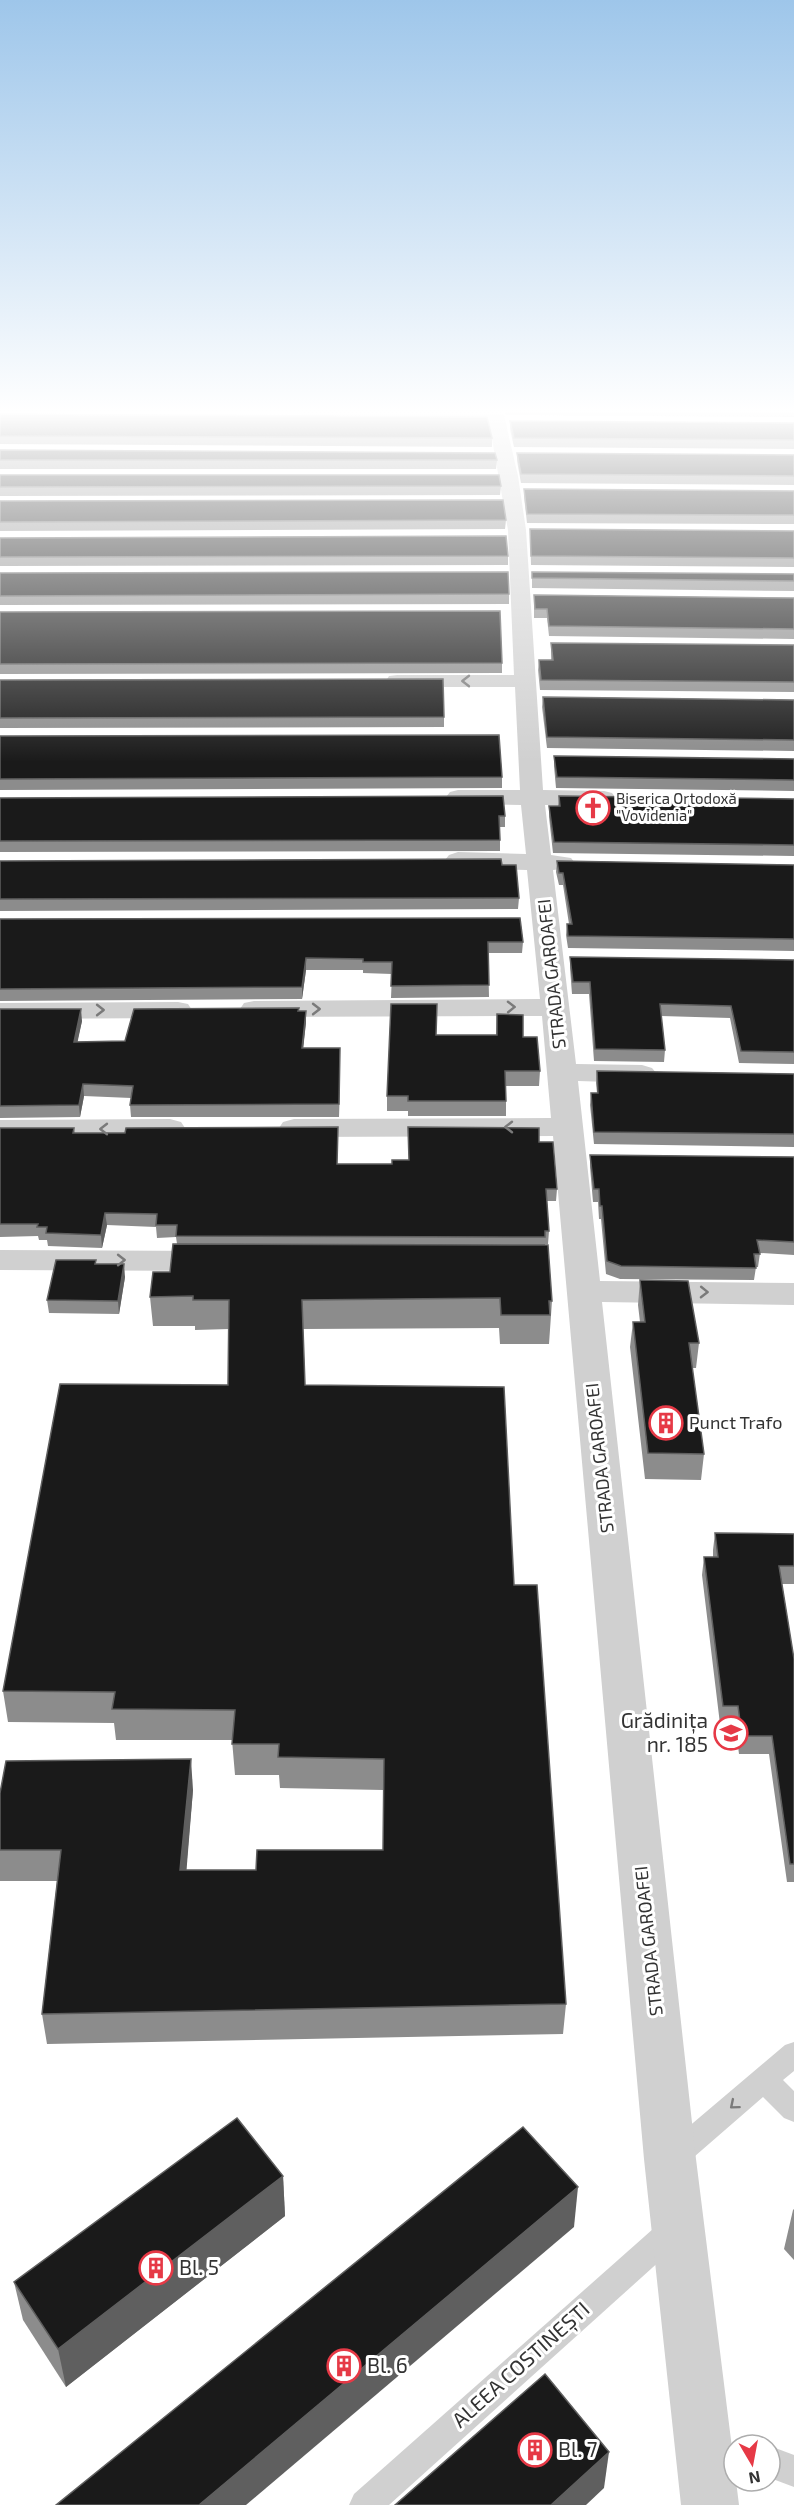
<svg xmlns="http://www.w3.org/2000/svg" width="794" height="2505" viewBox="0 0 794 2505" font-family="'Exo 2',sans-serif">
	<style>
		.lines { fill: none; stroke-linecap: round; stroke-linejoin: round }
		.service { fill: #d0d0d0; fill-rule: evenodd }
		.minor { fill: #d0d0d0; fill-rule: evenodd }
		.wall { fill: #8c8c8c }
		.shaded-wall { fill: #5f5f5f }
		.building { fill: #1a1a1a; stroke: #5f5f5f; stroke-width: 1.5 }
		.oneway { stroke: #7a7a7a }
		.labels { text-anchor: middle; stroke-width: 6; stroke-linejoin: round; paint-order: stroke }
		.far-poi-label { font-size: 15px; fill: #333; stroke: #fff; text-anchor: start }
		.street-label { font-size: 18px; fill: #333; stroke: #fff }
		.poi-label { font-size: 18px; fill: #333; stroke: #fff; text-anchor: start }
		.near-poi-label { font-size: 21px; fill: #333; stroke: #fff; text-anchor: start }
		.near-street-label { font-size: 21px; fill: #333; stroke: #fff }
	</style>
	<rect width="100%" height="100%" fill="#fff"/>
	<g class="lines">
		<g class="service">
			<polygon points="794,2042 794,2071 783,2080 794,2091 794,2122 784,2118 763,2097 687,2163 677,2167 667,2163 663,2154 667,2145 785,2045"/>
			<polygon points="672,2217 682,2221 686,2231 682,2241 389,2505 349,2505 354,2494 662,2221"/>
			<polygon points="770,2446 794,2455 794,2487 770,2478"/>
		</g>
		<g class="minor">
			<polygon points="306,411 503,411 518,476 526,530 543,790 604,791 612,793 616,798 612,803 604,805 545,805 551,855 571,858 575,863 571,868 553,870 576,1064 642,1065 652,1068 657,1074 652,1080 642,1083 578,1081 600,1281 794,1283 794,1305 602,1302 696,2159 734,2464 734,2481 736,2481 739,2505 681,2505 644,2159 553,1136 294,1137 283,1134 279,1128 283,1122 294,1119 551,1118 542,1016 254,1017 244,1015 240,1009 244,1003 254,1001 540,999 527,870 458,868 449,865 445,860 449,855 458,852 526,854 521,805 458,804 450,802 446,797 450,792 458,790 520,790 515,687 397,687 389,686 386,681 389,676 397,675 514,675 508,530 489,422 300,419 298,416"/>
			<polygon points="178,1002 188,1004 192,1010 188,1016 178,1018 0,1019 0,1003"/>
			<polygon points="170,1119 181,1122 185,1128 181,1134 170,1137 0,1138 0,1120"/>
			<polygon points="0,1250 214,1251 226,1254 231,1261 226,1268 214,1271 0,1270"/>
		</g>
	</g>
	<g class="wall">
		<polygon points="504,411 794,411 794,417 506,415"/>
		<polygon points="0,414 492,438 492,447 0,444"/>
		<polygon points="510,421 794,423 794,449 514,447 510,429"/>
		<polygon points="0,450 497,460 496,469 0,469"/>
		<polygon points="517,453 794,455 794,485 521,483 517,461"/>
		<polygon points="0,475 501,486 500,495 0,496"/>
		<polygon points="524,489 794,491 794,524 527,523 524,497"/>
		<polygon points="0,501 506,520 505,529 0,531"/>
		<polygon points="530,529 794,531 794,567 531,565"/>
		<polygon points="0,538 508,556 508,565 0,566"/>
		<polygon points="532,572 794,574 794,591 532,588"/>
		<polygon points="0,573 509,594 509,604 0,605"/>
		<polygon points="534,595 794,598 794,639 549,636 547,618 534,618"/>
		<polygon points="0,612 502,663 502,673 0,674"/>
		<polygon points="551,643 794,645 794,692 540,690 538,670 539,660 551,660"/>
		<polygon points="0,680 444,717 444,727 0,728"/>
		<polygon points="543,697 794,700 794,751 547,748 542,707"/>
		<polygon points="0,736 502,777 502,788 0,790"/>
		<polygon points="554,756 794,759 794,791 556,788 554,766"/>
		<polygon points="559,796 794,799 794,856 553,853 549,817 549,806 558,806"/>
		<polygon points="0,798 505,816 505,827 500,827 500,851 0,852"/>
		<polygon points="0,861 502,865 519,898 518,909 0,911"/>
		<polygon points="557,861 794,865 794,951 568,948 566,935 567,924 569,924 563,885 559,885 556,872"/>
		<polygon points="0,919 523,942 522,953 488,953 489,997 391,998 392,974 363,973 363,970 306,970 302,999 0,1001"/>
		<polygon points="570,957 794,960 794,1064 739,1063 730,1018 661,1016 665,1050 664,1062 594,1061 589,994 572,994 570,968"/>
		<polygon points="0,1009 82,1021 77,1042 125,1041 299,1011 306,1022 303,1048 340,1086 339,1117 131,1117 130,1105 131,1098 84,1096 80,1117 0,1118"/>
		<polygon points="497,1014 523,1037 540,1071 539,1086 506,1086 506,1116 408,1116 408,1111 387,1111 387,1096 436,1035 496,1035"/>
		<polygon points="597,1071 794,1074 794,1147 594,1144 590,1105 591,1093 597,1093 596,1083"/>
		<polygon points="338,1127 337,1164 392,1164 408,1160 539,1142 557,1189 556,1201 547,1201 549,1231 548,1244 545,1244 552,1301 549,1344 500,1344 499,1328 303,1329 305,1385 514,1585 566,2004 563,2034 47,2044 42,2014 57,1881 0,1881 0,1793 193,1790 186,1870 256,1870 383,1850 383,1790 280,1788 279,1775 235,1775 232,1740 116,1740 114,1723 8,1722 3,1691 228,1385 229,1329 195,1330 195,1326 153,1326 150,1297 170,1272 177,1244 176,1237 157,1238 156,1227 107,1225 102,1248 48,1246 47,1240 39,1240 38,1236 0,1237 0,1128 74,1128 75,1133 125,1133"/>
		<polygon points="590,1155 794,1157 794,1255 760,1253 758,1267 756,1267 754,1280 620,1279 606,1274 601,1219 599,1219 598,1202 593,1202 590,1167"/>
		<polygon points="96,1264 125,1277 119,1314 49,1313 47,1300"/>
		<polygon points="640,1280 699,1343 696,1368 692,1368 704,1454 701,1480 645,1479 630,1347 633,1322 640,1322 638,1305"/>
		<polygon points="715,1533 794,1534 794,1584 782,1584 794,1659 794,1882 787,1882 769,1754 739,1754 735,1724 720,1724 702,1575 704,1557 713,1557 713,1550"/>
		<polygon points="283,2176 285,2216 66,2387 23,2320 14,2282"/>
		<polygon points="794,2209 794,2260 784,2249 793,2210"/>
	</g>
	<g class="shaded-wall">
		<polygon points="306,958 306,970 302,999 302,987"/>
		<polygon points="81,1009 82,1021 75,1054 74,1042"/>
		<polygon points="306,1011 306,1022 302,1060 302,1048"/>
		<polygon points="83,1084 84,1096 80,1117 79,1105"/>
		<polygon points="105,1213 107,1225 102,1248 101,1235"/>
		<polygon points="124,1264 125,1277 119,1314 118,1301"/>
		<polygon points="191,1759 193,1790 184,1901 180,1870"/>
		<polygon points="283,2176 285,2216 66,2387 58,2349"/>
		<polygon points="578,2187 574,2227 246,2505 199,2505"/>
		<polygon points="609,2452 604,2488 586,2505 551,2505"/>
	</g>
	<g class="building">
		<polygon points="0,414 487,417 492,438 0,436"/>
		<polygon points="510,421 794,423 794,440 514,438"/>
		<polygon points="0,450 495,453 497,460 0,460"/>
		<polygon points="517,453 794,455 794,476 521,474"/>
		<polygon points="0,475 499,475 501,486 0,487"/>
		<polygon points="524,489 794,491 794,515 527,514"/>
		<polygon points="503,500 506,520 0,522 0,501"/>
		<polygon points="530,529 794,531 794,558 531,556"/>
		<polygon points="506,536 508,556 0,557 0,538"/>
		<polygon points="508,572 509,594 0,596 0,573"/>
		<polygon points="532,572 794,574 794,581 532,578"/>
		<polygon points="534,595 794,598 794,629 549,626 547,609 535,609"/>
		<polygon points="500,611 502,663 0,664 0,612"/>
		<polygon points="551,643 794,645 794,682 541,680 539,660 553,660"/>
		<polygon points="443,679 444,717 0,718 0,680"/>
		<polygon points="543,697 794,700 794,740 547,737"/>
		<polygon points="499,735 502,777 0,779 0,736"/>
		<polygon points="554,756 794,759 794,780 557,777"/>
		<polygon points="503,796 505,816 499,816 500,840 0,841 0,798"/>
		<polygon points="559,796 794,799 794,845 554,842 549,806 560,806"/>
		<polygon points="501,859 502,865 516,865 519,898 0,899 0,861"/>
		<polygon points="557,861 794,865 794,939 568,936 567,924 572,924 563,873 559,873"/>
		<polygon points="520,918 523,942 488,942 489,985 391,986 392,962 363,962 363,959 306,958 302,987 0,989 0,919"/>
		<polygon points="570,957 794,960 794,1052 741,1051 731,1006 660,1004 665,1050 595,1049 590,982 573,982"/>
		<polygon points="391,1004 437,1004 436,1035 497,1035 497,1014 523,1015 523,1037 537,1037 540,1071 505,1071 506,1101 408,1101 408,1096 387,1096"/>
		<polygon points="299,1008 298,1011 306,1011 302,1048 340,1048 339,1104 130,1105 133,1086 83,1084 79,1105 0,1106 0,1009 81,1009 74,1042 125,1041 134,1009"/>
		<polygon points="597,1071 794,1074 794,1134 594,1132 591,1093 598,1093"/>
		<polygon points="338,1127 337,1164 392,1164 392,1160 409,1160 408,1127 539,1128 539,1142 553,1142 557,1189 546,1189 549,1231 545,1231 545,1237 176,1236 177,1225 156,1225 157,1214 105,1213 101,1235 46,1233 47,1227 37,1227 38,1224 0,1224 0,1128 74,1128 73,1133 125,1133 126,1128"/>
		<polygon points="590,1155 794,1157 794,1242 757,1240 760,1254 754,1254 756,1268 621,1266 607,1261 602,1206 600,1206 599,1189 594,1189"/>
		<polygon points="173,1244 548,1245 552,1301 549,1301 550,1315 501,1315 500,1298 302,1300 305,1385 504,1387 514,1585 537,1585 566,2004 42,2014 61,1850 0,1850 0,1793 6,1761 191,1759 180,1870 256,1870 257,1850 383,1850 384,1759 278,1757 279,1744 232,1744 235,1710 112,1709 115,1692 3,1691 60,1384 228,1385 229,1300 193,1300 193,1296 150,1297 153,1272 170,1272"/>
		<polygon points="56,1260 96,1260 95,1264 124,1264 118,1301 47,1300"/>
		<polygon points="640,1280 688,1281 699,1343 689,1343 704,1454 648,1453 633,1322 645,1322"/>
		<polygon points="715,1533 794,1534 794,1566 779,1566 794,1659 794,1864 790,1864 772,1736 742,1736 738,1706 723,1706 704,1557 718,1557"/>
		<polygon points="237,2118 283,2176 58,2349 14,2282"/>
		<polygon points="523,2127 578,2187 199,2505 56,2505"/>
		<polygon points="545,2374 609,2452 551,2505 395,2505"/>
	</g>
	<defs><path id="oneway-chevron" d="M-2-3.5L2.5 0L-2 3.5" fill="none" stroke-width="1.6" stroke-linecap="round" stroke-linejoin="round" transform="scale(1.5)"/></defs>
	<g class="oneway">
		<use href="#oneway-chevron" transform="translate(466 681) rotate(180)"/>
		<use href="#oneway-chevron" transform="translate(511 1007) rotate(-1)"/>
		<use href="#oneway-chevron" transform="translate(316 1009)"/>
		<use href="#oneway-chevron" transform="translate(100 1010)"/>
		<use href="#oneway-chevron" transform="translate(509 1127) rotate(180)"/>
		<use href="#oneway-chevron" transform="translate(104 1129) rotate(180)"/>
		<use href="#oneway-chevron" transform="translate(121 1260)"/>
		<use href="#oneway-chevron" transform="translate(704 1292) rotate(1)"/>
		<use href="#oneway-chevron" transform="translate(734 2105) rotate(140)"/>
	</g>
	<linearGradient id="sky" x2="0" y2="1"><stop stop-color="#9ec6ea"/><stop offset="0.54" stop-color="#fff"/><stop offset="1" stop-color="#fff" stop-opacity="0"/></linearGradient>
	<rect width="794" height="762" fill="url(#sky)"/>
	<defs>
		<g id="church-ring" transform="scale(1.725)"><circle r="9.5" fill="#fff" stroke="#e63946" stroke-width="1.5"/><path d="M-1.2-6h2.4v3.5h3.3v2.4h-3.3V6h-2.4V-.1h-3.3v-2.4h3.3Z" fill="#e63946"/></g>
		<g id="building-ring" transform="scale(1.725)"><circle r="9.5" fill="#fff" stroke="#e63946" stroke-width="1.5"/><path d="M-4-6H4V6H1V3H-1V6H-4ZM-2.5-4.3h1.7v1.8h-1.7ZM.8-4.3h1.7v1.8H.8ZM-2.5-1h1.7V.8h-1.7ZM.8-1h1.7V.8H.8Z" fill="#e63946"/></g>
		<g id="school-ring" transform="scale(1.725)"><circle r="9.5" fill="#fff" stroke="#e63946" stroke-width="1.5"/><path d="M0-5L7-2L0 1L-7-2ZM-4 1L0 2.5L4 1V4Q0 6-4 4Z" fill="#e63946"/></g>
	</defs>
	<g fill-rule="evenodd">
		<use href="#church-ring" x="593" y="808"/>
		<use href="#building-ring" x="666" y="1423"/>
		<use href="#school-ring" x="731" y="1733"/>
		<use href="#building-ring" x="156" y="2268"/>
		<use href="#building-ring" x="344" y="2366"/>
		<use href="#building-ring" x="535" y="2450"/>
	</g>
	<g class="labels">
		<g class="far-poi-label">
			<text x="616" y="804">Biserica Ortodoxă<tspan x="616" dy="17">"Vovidenia"</tspan></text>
		</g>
		<g class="street-label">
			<text transform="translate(552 974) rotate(-96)" y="6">STRADA GAROAFEI</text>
			<text transform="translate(600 1458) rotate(-96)" y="6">STRADA GAROAFEI</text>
			<text transform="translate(649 1941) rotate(-96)" y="6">STRADA GAROAFEI</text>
		</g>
		<g class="poi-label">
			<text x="689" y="1429">Punct Trafo</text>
		</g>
		<g class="near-poi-label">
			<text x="708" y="1728" text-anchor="end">Grădinița<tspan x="708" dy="24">nr. 185</tspan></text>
			<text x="179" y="2275">Bl. 5</text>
			<text x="367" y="2373">Bl. 6</text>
			<text x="558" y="2457">Bl. 7</text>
		</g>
		<g class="near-street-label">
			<text transform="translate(521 2365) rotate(-42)" y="7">ALEEA COSTINEȘTI</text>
		</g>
	</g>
	<g transform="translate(752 2463) rotate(170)"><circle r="28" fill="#ffffff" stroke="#adadad" stroke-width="1.5"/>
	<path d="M0-4.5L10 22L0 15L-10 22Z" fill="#e63946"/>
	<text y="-9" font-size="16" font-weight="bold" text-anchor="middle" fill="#333333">N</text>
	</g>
</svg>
